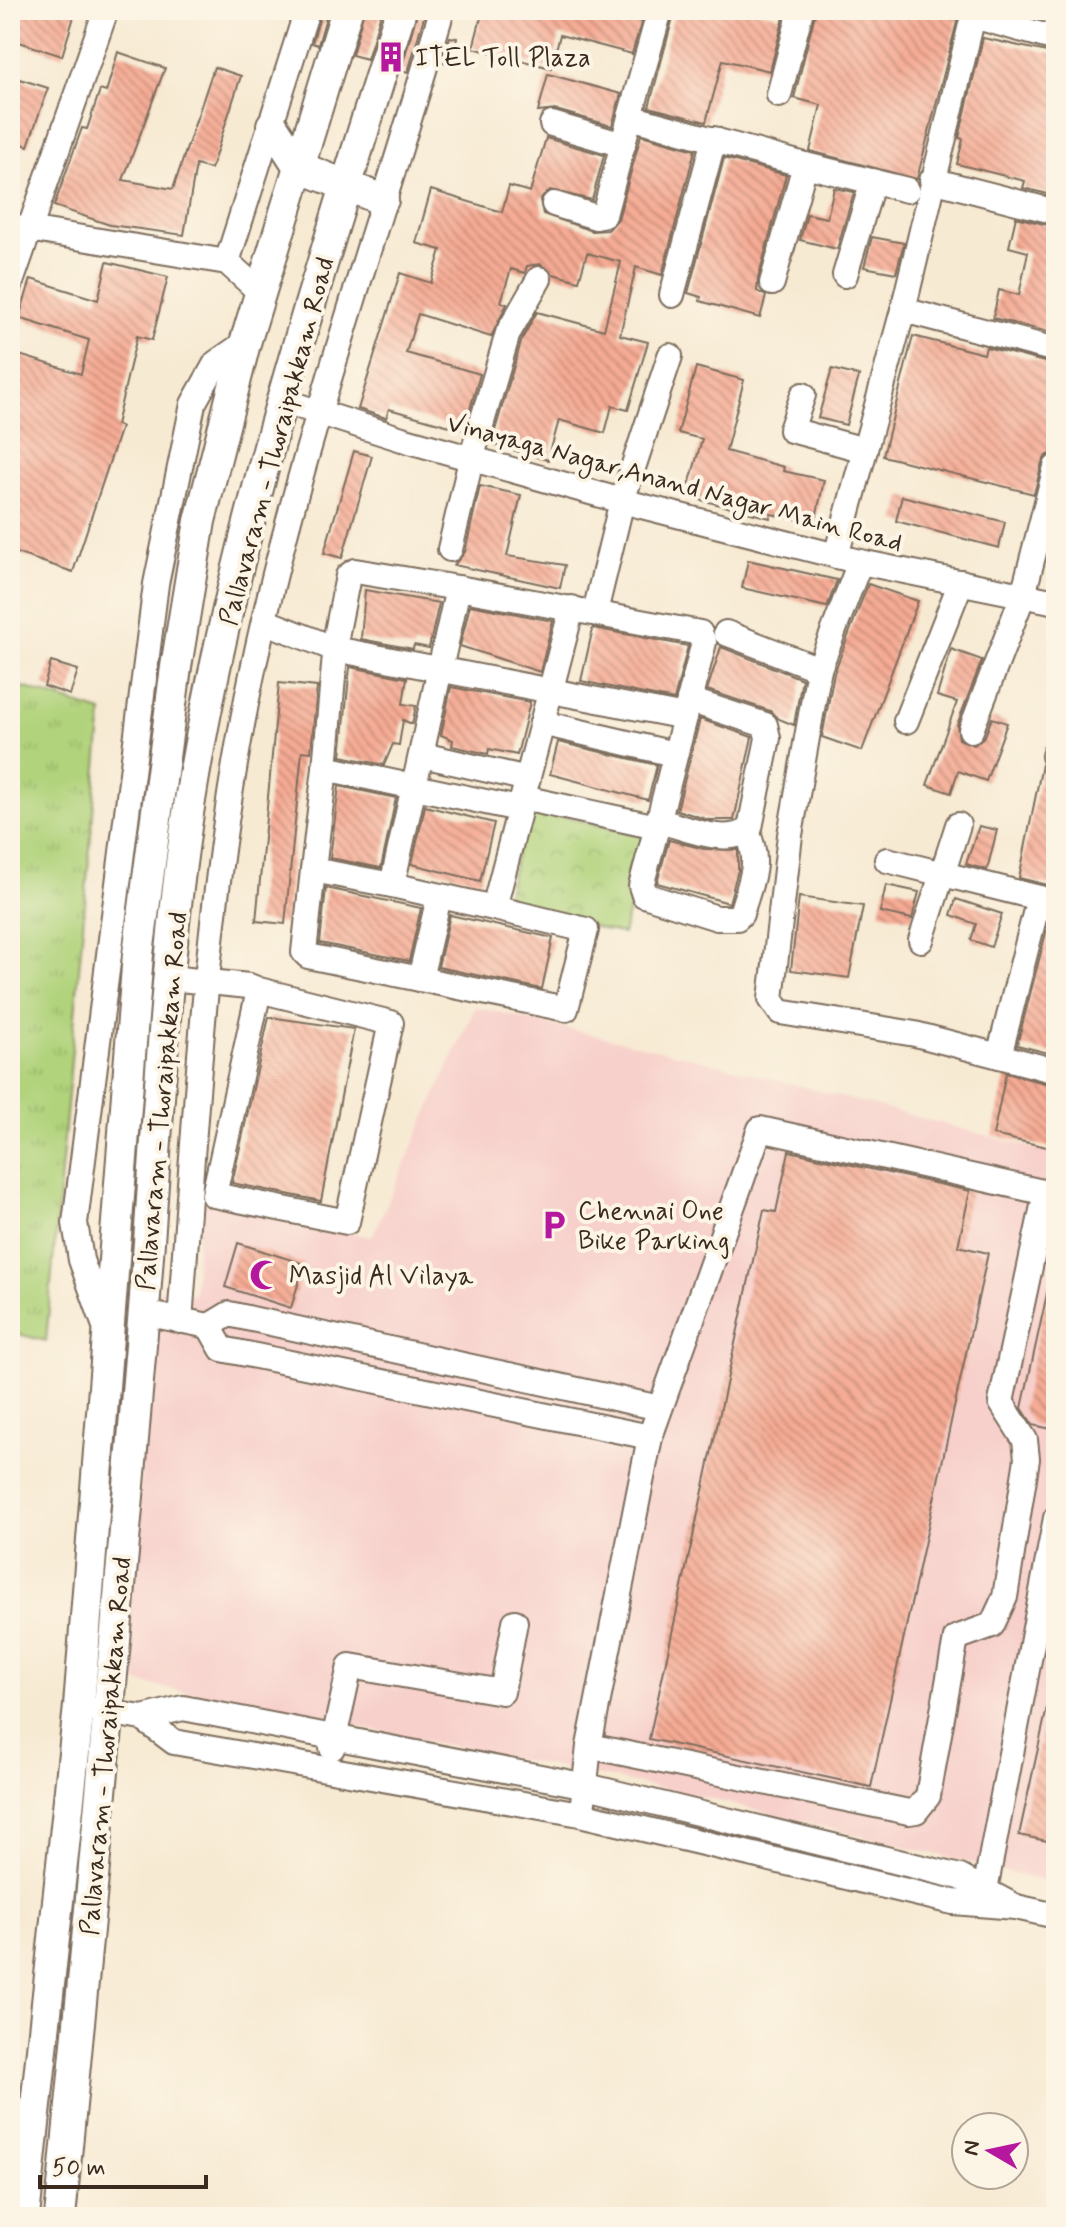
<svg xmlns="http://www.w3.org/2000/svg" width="1066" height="2227" viewBox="0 0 1066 2227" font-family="Mynerve,sans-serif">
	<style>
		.built { fill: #f7d0cb }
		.grass { fill: url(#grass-tufts); stroke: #767e4c; stroke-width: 2 }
		.park { fill: url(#park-crowns); stroke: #767e4c; stroke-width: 2 }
		.building { fill: url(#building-back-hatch) }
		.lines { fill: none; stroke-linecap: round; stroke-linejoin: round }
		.minor-casing { stroke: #7d6d5d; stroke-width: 28 }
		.major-casing { stroke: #7d6d5d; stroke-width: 34 }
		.minor { stroke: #fff; stroke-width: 24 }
		.major { stroke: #fff; stroke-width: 30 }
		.labels { text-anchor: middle; stroke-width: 8; stroke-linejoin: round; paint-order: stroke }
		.poi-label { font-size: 26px; fill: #3b2a1e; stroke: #fcf5e5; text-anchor: start }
		.street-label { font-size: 26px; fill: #3b2a1e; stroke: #fcf5e5 }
	</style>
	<defs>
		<pattern id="grass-tufts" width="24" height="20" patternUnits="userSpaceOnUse" patternTransform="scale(2)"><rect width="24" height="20" fill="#b1d37b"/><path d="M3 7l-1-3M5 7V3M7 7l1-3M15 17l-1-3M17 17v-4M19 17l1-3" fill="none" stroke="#99b56a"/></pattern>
		<pattern id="park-crowns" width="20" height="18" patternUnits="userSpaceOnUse" patternTransform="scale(2)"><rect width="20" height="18" fill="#b1d37b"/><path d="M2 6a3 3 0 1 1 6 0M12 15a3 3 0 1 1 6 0" fill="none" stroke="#99b56a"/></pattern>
		<pattern id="building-back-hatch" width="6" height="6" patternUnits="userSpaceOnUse" patternTransform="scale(2)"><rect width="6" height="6" fill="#f5ab94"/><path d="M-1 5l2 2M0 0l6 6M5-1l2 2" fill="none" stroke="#c88b78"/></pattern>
	</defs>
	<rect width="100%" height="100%" fill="#fcf5e5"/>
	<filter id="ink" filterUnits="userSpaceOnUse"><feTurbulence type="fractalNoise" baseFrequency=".0125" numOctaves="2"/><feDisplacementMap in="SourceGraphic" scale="16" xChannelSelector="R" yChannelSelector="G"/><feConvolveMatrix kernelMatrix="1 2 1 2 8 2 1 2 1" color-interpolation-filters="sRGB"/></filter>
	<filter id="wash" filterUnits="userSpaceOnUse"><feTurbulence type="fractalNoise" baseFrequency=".006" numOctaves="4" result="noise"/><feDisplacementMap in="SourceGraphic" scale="32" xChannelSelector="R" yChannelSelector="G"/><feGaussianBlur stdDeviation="1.8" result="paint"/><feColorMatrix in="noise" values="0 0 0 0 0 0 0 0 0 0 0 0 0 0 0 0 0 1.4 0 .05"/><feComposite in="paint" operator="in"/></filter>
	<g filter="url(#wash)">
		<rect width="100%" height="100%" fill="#f7ead3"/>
		<polygon class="built" points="475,1007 710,1062 1056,1154 1056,1884 699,1796 122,1679 159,1290 194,1294 200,1201 372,1237"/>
		<polygon class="grass" points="10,683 102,712 46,1341 10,1332"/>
		<polygon class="park" points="528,808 647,837 623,934 504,905"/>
		<g id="blocks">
			<g class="building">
				<polygon points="10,10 76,10 62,56 10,39"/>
				<polygon points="322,10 328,10 318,45 312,43"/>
				<polygon points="364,10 382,10 367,59 352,55"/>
				<polygon points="418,10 426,10 408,72 401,70"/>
				<polygon points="483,10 619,10 643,16 632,54 560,35 551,68 473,48"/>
				<polygon points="675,10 757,10 784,17 770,71 723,60 706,122 649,107"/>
				<polygon points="816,10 960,10 917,179 810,151 821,105 794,98"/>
				<polygon points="450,37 457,38 451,64 442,62"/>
				<polygon points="983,38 1056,54 1056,196 1023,188 1025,181 957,164 963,139 959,138"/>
				<polygon points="118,52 165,68 123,180 173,189 214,67 241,76 211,169 196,165 184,235 110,225 54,206 82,128 87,129 100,90 106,92"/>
				<polygon points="548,74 621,94 612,126 556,110 538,112"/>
				<polygon points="10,76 48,88 28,146 10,140"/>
				<polygon points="641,135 695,150 662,275 636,267 620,335 648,342 628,410 612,406 605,433 559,420 548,460 491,444 522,339 537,312 604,330 621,262 587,253 579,281 553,274 540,264 527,266 525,273 511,269 501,302 507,304 491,337 418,314 406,353 480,374 464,430 389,409 386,418 358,409 400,273 431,283 441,250 416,243 431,190 502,212 509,186 530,192 546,138 604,155 592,200 550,190 540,200 543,214 592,231 608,230 618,219"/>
				<polygon points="724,158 786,175 758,279 757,291 766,296 760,318 700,301 701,297 688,293"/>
				<polygon points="834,188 854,192 837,249 800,240 807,214 827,218"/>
				<polygon points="1016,217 1056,227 1056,334 993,318 999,290 1019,295 1028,252 1009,247"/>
				<polygon points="872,237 904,243 896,273 864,267"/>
				<polygon points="107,262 168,277 152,340 137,336 116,425 121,427 73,572 10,551 10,352 81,374 89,340 19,318 31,279 98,300"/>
				<polygon points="913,336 984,354 986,347 1056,365 1056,452 1046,456 1042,463 1034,494 883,456"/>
				<polygon points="696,367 744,380 726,451 784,467 783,471 824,480 815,523 771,514 770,518 686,496 702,439 678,433"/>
				<polygon points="832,369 859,376 846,425 818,418"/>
				<polygon points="354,451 372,456 342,558 324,553"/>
				<polygon points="480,486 521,495 507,556 565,565 560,588 454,565 465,552"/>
				<polygon points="902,496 1005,522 999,548 896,521"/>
				<polygon points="748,560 837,580 827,607 742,588"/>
				<polygon points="868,584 918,601 862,751 822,737 834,673"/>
				<polygon points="365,590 439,603 429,648 414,645 413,649 361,639"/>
				<polygon points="470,605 553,621 540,672 460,646"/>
				<polygon points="593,628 688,646 674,700 581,681"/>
				<polygon points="721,647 802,679 794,725 779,719 770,711 707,690"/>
				<polygon points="951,649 982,660 957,725 959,739 974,745 985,736 992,718 1007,723 986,781 958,771 951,793 927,785 957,702 937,696"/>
				<polygon points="51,662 78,670 70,695 44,686"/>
				<polygon points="350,667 407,678 403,704 416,706 412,724 403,720 399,745 393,744 384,765 341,756"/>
				<polygon points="279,683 317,687 311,752 302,751 285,924 256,921"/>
				<polygon points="451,687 530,702 517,755 489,749 488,754 452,746 453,740 441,735"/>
				<polygon points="700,719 752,737 734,820 709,820 677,810"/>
				<polygon points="558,742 657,765 648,800 550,774"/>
				<polygon points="1042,765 1056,771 1056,887 1019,878"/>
				<polygon points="339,786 396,798 381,868 330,858"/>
				<polygon points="425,806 494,823 480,881 412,864"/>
				<polygon points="979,826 997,830 987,870 966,864"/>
				<polygon points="669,840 704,849 738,850 738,870 729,903 657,883"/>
				<polygon points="886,885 919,892 912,919 880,912"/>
				<polygon points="326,888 421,908 409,961 320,943"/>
				<polygon points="799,897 863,906 849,978 791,970"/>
				<polygon points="956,899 1002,914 991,947 971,940 976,924 951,915"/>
				<polygon points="450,915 553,938 542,989 438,967"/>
				<polygon points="1050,917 1056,918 1056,1055 1017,1045"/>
				<polygon points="269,1017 354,1029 321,1201 232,1183"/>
				<polygon points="1006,1073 1056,1086 1056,1149 993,1135"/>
				<polygon points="789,1151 970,1191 958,1246 988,1253 871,1787 649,1739 764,1210 776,1212"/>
				<polygon points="238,1243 304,1264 291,1308 225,1287"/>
				<polygon points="1048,1289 1056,1290 1056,1430 1033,1425 1022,1408"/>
				<polygon points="1048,1703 1056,1704 1056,1843 1019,1835"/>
			</g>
		</g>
	</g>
	<g filter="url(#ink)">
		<use href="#blocks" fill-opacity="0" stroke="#7d6d5d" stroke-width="2"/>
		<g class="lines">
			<g class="minor-casing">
				<g id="minor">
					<polyline points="779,95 801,10"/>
					<polyline points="630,117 660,10"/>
					<polyline points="552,124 623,145"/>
					<polyline points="805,165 907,190"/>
					<polyline points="932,180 1056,212"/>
					<polyline points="554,204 596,217 604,215 630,117 805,165 772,283"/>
					<polyline points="10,226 227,262 260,292"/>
					<polyline points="227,262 307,10"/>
					<polyline points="845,275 873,181"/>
					<polyline points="10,285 106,10"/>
					<polyline points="672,295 714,139"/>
					<polyline points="903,310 1056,350"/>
					<polyline points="803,395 791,430 865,450"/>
					<polyline points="283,401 402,439 622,501 860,562 1056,602"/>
					<polyline points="450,549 472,456 508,333 539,279"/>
					<polyline points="836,556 903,310 973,16 1056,39"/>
					<polyline points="860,562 819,669 790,835 771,999 780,1012 915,1034 999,1056"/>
					<polyline points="595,612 622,501 670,356"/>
					<polyline points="264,621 335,649 685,717 704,642 700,633 458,588"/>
					<polyline points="726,633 819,669"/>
					<polyline points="906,721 961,582"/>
					<polyline points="542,723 674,754"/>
					<polyline points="971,730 1023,595 1056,467"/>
					<polyline points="422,755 528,779"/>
					<polyline points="1054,756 1056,751"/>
					<polyline points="523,798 657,827 685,717"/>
					<polyline points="519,809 325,768 337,632 348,576 355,571 458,588 392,885 494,908 572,608"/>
					<path d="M659,821C684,827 729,848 750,828L768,738L765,725L689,700"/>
					<path d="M657,827L641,886L644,895L717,918H737L741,914C750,882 762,863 747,832"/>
					<polyline points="887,860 1039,898"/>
					<polyline points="313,870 325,768"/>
					<polyline points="392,885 313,870 304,952 308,956 420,979"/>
					<polyline points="439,897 420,979 566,1009 586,930 494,908"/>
					<polyline points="1056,903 1039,898 999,1056 1056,1071"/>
					<polyline points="921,940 958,825"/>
					<polyline points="169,978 249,986 259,990 214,1195 347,1222 391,1023 259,990"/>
					<polyline points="144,1313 209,1326 229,1314 660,1408"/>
					<path d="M180,1321C194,1136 204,948 235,764C278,507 369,260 442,10"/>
					<polyline points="209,1326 222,1349 650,1437"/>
					<polyline points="107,1332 81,1260 75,1223 156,584 193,404 216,363 245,343"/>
					<polyline points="94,1710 142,1718 183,1708 587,1786 960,1877 1016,1907 953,1902 580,1814 174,1742 142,1718"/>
					<polyline points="589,1746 909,1812 916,1811 928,1796 956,1638 992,1625 1005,1597 1027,1459 1025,1440 1001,1402 1046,1192"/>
					<polyline points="332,1748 350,1666 502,1692 515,1622"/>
					<polyline points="583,1802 589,1746 650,1437 760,1129 1056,1195"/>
					<polyline points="985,1890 1056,1518"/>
					<polyline points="1016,1907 1056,1916"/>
				</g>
			</g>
			<g class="major-casing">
				<g id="major">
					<polyline points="272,125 299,167 383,200"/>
					<polyline points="24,2217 79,1706 138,954 176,667 200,521 245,343 347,10"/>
					<path d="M60,2217C90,1914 119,1612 144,1309C158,1133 164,956 193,782C238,519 322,263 401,10"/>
				</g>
			</g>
			<use href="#minor" class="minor"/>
			<use href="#major" class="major"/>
		</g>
	</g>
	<defs>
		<g id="building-bare" transform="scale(2.4)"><path d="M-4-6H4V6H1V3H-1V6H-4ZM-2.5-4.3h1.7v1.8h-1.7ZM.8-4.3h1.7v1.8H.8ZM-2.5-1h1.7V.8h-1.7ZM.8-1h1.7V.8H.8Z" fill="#b5179e" stroke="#fcf5e5" stroke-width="2.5" paint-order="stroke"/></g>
		<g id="parking-bare" transform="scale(2.4)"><path d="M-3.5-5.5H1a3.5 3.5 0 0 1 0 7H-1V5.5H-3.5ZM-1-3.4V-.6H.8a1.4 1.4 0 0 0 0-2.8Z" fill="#b5179e" stroke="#fcf5e5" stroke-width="2.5" paint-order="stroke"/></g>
		<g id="mosque-bare" transform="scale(2.4)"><path d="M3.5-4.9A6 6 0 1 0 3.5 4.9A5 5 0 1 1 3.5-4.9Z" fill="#b5179e" stroke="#fcf5e5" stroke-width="2.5" paint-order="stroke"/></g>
	</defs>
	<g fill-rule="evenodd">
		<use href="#building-bare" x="391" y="57"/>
		<use href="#parking-bare" x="554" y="1225"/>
		<use href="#mosque-bare" x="265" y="1275"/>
	</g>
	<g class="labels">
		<g class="poi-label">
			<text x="415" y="66">ITEL Toll Plaza</text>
			<text x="578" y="1219">Chennai One<tspan x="578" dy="30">Bike Parking</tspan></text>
			<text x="289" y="1284">Masjid Al Vilaya</text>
		</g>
		<g class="street-label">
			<text transform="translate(276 441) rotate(-75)" y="9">Pallavaram - Thoraipakkam Road</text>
			<text transform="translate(675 482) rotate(15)" y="9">Vinayaga Nagar,Anand Nagar Main Road</text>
			<text transform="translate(161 1101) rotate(-85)" y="9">Pallavaram - Thoraipakkam Road</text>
			<text transform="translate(105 1746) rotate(-85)" y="9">Pallavaram - Thoraipakkam Road</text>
		</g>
	</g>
	<rect width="1066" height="2227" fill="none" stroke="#fcf5e5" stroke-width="40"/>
	<g transform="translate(990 2151) rotate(279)"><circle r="38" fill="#fcf5e5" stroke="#afa495" stroke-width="2"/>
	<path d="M0-6L14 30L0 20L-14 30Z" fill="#b5179e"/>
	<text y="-12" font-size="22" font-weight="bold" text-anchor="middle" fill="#3b2a1e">N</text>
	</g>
	<path d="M40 2175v12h166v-12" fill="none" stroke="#3b2a1e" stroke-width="4"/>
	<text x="52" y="2175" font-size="24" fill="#3b2a1e" stroke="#fcf5e5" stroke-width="6" paint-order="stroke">50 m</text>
</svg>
